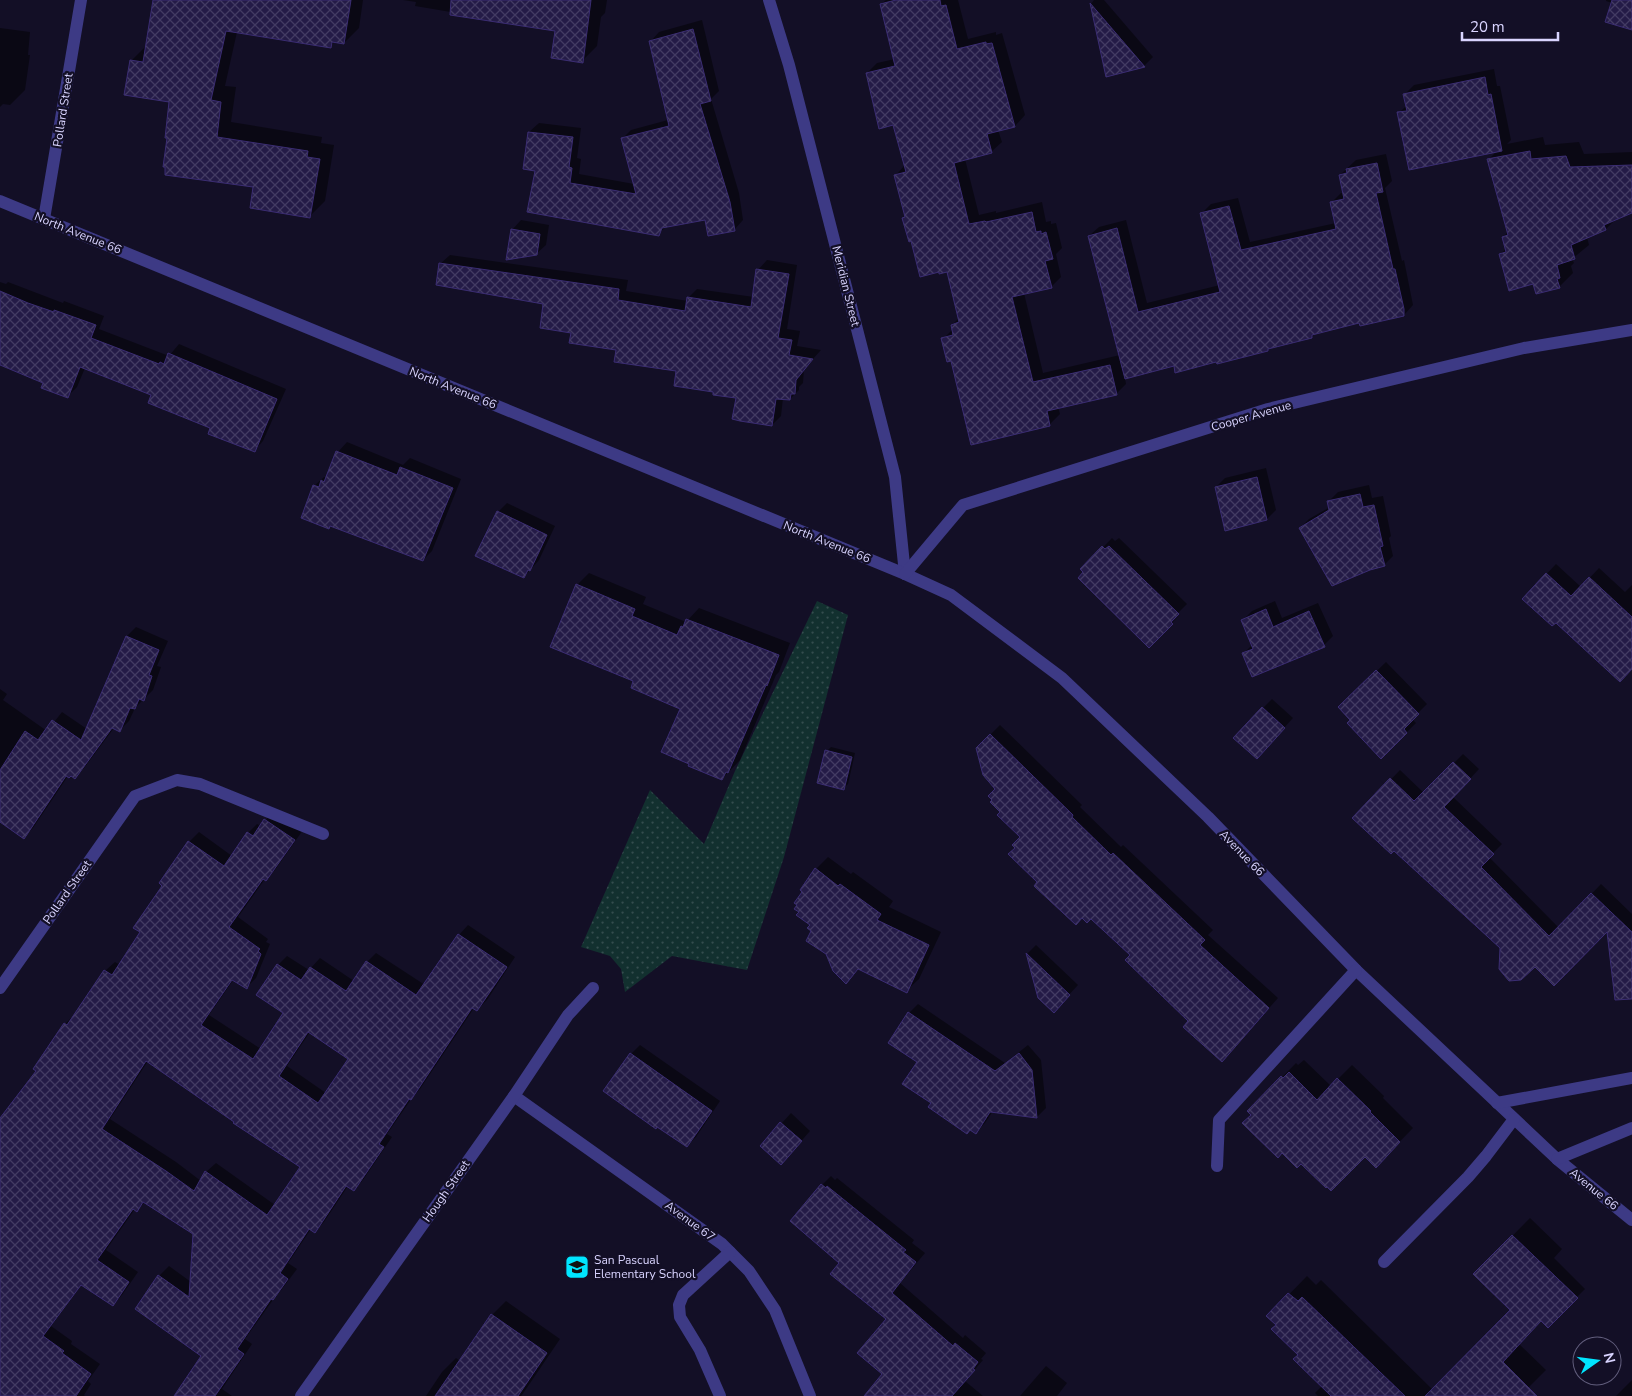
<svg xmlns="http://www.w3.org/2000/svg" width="1632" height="1396" viewBox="0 0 1632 1396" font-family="'Nunito Sans',sans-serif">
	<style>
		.grass { fill: url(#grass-dots) }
		.shadow { fill: #0007; fill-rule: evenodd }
		.building { fill: url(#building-cross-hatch); stroke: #3b2d73; fill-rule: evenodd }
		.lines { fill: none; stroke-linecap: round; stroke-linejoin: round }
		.minor { stroke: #3d3a85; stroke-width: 12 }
		.labels { text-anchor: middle; stroke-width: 4.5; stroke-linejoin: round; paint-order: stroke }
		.street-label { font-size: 12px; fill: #d9d4ff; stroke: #130f26 }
		.poi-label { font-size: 12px; fill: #d9d4ff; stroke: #130f26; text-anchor: start }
	</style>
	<defs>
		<pattern id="grass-dots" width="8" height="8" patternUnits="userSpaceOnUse" patternTransform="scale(1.25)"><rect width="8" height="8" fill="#12302f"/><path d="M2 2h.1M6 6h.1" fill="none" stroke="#344d4e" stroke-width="1.8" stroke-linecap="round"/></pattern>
		<pattern id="building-cross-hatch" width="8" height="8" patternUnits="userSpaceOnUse" patternTransform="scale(1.25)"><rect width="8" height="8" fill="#241b47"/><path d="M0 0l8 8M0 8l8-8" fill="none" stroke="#433b63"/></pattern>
	</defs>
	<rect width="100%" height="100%" fill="#130f26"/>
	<polygon class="grass" points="817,601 848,615 784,857 747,970 672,956 625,992 621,969 610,956 581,947 650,790 704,844 735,771"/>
	<g class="shadow">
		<polygon points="173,0 363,0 359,28 344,43 335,42 330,46 237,32 225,86 236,87 231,122 322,137 321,143 334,145 325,201 310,216 254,186 131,61 146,46"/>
		<polygon points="403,0 607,0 605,13 601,17 597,46 582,61 557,30 415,6 416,2"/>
		<polygon points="886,0 958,0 968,39 996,32 996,35 1002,33 1025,115 1015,126 998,130 1002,142 991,152 965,159 979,215 996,211 996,213 1042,202 1046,222 1051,221 1051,224 1056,223 1062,248 1056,254 1061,277 1051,287 1024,293 1043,373 1120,355 1089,236 1099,227 1126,220 1147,303 1220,285 1202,213 1211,204 1238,198 1250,242 1336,223 1331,203 1341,193 1344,193 1340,175 1356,160 1386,154 1392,181 1385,188 1402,261 1404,260 1413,305 1404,315 1360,321 1317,332 1312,337 1270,348 1268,350 1217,360 1175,365 1125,378 1126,384 1116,394 1058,407 1060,414 1050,424 952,359 943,339 953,329 952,325 959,318 948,271 912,240 904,218 906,216 895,176 905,165 894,124 867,73 877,63 895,59 881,4"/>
		<polygon points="1094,0 1104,0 1153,57 1144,66 1107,76 1091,4"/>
		<polygon points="1606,0 1632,0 1632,29 1612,3 1606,1"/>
		<polygon points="702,20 719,91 711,99 739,193 743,220 734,230 706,219 667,226 658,234 536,170 529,132 539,123 581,128 577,158 581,159 579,174 634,184 622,139 631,130 668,120 650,42 659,32"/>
		<polygon points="0,28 30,32 28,55 30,55 25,90 10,105 3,104 0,107"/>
		<polygon points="1494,69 1497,86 1500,86 1511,140 1507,144 1543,137 1545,145 1579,142 1584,154 1632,152 1632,212 1616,219 1606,229 1587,237 1589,245 1572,259 1574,263 1571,266 1573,273 1559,287 1534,283 1500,254 1506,249 1503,237 1508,232 1489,159 1497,151 1399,113 1407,105 1405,94 1414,85"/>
		<polygon points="521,220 549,225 546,245 536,254 512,230"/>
		<polygon points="450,255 628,280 626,291 688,301 688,298 697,289 754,297 758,270 767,260 797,265 787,329 800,331 797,346 821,350 804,369 803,383 799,387 799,390 790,399 783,398 781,416 772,425 738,397 715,391 678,370 617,349 573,332 545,303 440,264"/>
		<polygon points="0,282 6,284 8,282 63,303 64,301 104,316 99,329 169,356 179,344 286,389 263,441 254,451 152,395 85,368 77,387 68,396 44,382 0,364"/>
		<polygon points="347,442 403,465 410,458 461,479 432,551 423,560 314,486 324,477 326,477 328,475 338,452"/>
		<polygon points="1266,468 1276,510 1267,519 1216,487 1225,478"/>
		<polygon points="1369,485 1372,498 1383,496 1391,536 1389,538 1393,556 1384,565 1300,528 1309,519 1330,507 1329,501 1338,492"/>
		<polygon points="507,503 555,526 539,560 524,577 498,512"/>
		<polygon points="1112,538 1115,541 1119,538 1187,604 1166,625 1167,627 1181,614 1149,646 1082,569"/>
		<polygon points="1556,564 1581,587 1599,568 1625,592 1632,585 1632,668 1556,621 1524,598"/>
		<polygon points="589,573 646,597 643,604 686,622 699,608 790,643 779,672 776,675 740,760 722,779 681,708 635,681 577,585"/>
		<polygon points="1275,601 1282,618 1318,603 1333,636 1324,645 1244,653 1253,644 1243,620 1252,611"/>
		<polygon points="136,627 168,641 157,666 161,667 153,690 135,708 129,721 120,730 114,728 84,768 75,777 71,775 68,776 33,828 24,837 0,821 0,689 7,694 3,700 47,731 62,712 87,729 127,636"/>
		<polygon points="1386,662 1427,704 1412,719 1416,723 1381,758 1352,720 1340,707"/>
		<polygon points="1272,699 1293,718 1266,748 1263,708"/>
		<polygon points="1000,725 1082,805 1080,807 1121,847 1123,845 1213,930 1208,935 1278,998 1231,1051 1190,1021 1132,955 1091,917 1039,882 1017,847 1022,837 1002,812 997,789 977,748"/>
		<polygon points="831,747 855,753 848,784 844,788 827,751"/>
		<polygon points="1463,754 1479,769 1453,797 1502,844 1489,857 1559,928 1601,884 1632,914 1632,985 1608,930 1535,965 1502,948 1394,849 1354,818 1400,770 1424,793"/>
		<path d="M274,810L303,830L275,870L265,879L238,917L268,939L266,942L270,944L256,978L246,988L234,979L209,1015L261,1049L284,1012L278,965L287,956L309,970L320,958L354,981L367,962L376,953L425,985L459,935L468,925L515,957L487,1000L477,1010L474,1008L420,1089L412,1098L387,1134L392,1137L363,1180L354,1190L348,1186L324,1222L314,1232L311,1229L288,1263L297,1269L282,1289L275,1297L245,1339L252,1344L222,1389L232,1396H176L203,1356L136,1309L159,1276L169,1266L191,1282L194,1233L145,1202L136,1210L135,1209L106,1250L138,1272L122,1295L113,1305L82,1284L51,1326L72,1341L71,1344L100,1364L88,1381L91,1384L84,1395L85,1396H0V1121L37,1071L34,1069L65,1024L75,1014L105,971L115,962L120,965L141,932L164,885L161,883L189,842L199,832L232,856L248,833L257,824L261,826ZM310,1032L349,1058L326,1093L287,1066ZM148,1061L302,1167L275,1205L216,1163L206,1172L201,1181L176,1162L110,1119Z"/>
		<polygon points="828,857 851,874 853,872 893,901 889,907 941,932 919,979 906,991 860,968 846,982 813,931 812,925 816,869"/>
		<polygon points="1036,945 1078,985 1054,1011 1039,998 1028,953"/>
		<polygon points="918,1004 1005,1063 1028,1045 1041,1060 1046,1108 1037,1117 993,1111 985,1123 976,1132 932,1103 919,1062 890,1042 909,1013"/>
		<polygon points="640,1045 720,1101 696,1137 687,1146 631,1054"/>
		<polygon points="1304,1060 1331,1086 1352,1065 1384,1096 1383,1098 1413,1128 1376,1166 1365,1155 1301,1162 1249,1111 1296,1063 1298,1065"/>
		<polygon points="791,1113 810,1131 790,1154 761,1146"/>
		<polygon points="831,1176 835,1180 837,1178 914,1240 912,1243 925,1253 900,1283 963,1338 965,1335 986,1353 981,1359 983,1360 965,1381 983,1396 880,1396 884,1374 888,1319 841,1263 822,1185"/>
		<polygon points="1530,1218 1562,1249 1554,1258 1585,1289 1548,1326 1541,1320 1519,1344 1546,1370 1524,1392 1529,1396 1318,1396 1315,1393 1322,1386 1277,1325 1268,1316 1307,1276 1316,1285 1321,1280 1433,1390 1512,1310 1475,1274"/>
		<polygon points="506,1301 560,1339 522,1395 521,1396 426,1396 442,1372 456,1358 460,1361 492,1315"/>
		<polygon points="1046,1366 1067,1383 1057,1396 1020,1396"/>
		<polygon points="1632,1380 1632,1396 1616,1396"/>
	</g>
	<g class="building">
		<polygon points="153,0 351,0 344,44 332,42 331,48 226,31 211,100 221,102 217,137 308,151 307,157 320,159 310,218 250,208 253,187 165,175 165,167 163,167 167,138 165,138 169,102 124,95 130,60 143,62"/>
		<polygon points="451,0 591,0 583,63 551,58 555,31 450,15"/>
		<polygon points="896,0 940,0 941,6 946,5 957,49 986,42 986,44 992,43 1015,127 987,134 992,153 954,163 969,224 985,221 986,222 1032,212 1036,232 1041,231 1041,234 1046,232 1053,259 1045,261 1052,288 1012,297 1033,382 1110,365 1117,395 1047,411 1050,426 971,445 951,361 947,362 941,338 953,335 951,325 959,322 947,272 939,274 939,272 920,277 911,241 909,242 902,218 905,217 894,175 906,172 893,125 879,129 866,73 895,66 880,4"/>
		<polygon points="1612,0 1632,0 1632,30 1605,22"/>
		<polygon points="1090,3 1145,67 1106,77"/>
		<polygon points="693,29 711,101 700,104 730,202 735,231 708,236 705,220 662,228 659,236 527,212 535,171 523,169 528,132 573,137 569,167 572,168 570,183 636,194 621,138 669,126 649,41"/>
		<polygon points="1485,77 1488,95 1491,94 1502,151 1409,170 1397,112 1407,111 1403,94"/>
		<polygon points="1530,151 1531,159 1566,156 1570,167 1632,165 1632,213 1604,225 1606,230 1571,245 1575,259 1557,265 1560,278 1557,279 1560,288 1536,294 1533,284 1509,291 1499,254 1506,252 1502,237 1508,235 1487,159"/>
		<polygon points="1377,163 1383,192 1376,193 1393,269 1395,269 1404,309 1404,316 1360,326 1359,323 1312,335 1312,338 1268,349 1268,351 1217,364 1216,362 1175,373 1174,366 1125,379 1088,236 1117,228 1138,312 1220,292 1200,213 1229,206 1241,250 1336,229 1330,202 1344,199 1339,175 1347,173 1346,169"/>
		<polygon points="511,229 540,234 537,255 506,260"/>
		<polygon points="439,263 619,289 618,300 685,311 687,297 751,307 756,269 789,274 778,338 792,340 789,355 813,359 796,380 795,394 791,394 790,400 776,399 772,426 740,421 732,419 736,398 713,395 713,392 674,386 676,371 614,362 616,350 569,343 571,333 540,328 543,304 436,285"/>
		<polygon points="0,291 28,303 54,312 54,310 96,325 91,338 159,364 160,362 164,364 168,353 277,399 255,452 208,434 210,428 148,403 151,395 80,367 68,398 41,388 43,383 0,365"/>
		<polygon points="336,451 397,475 400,467 453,488 423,561 330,526 329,529 301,518 313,485 319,487 321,480 324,482"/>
		<polygon points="1257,477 1267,520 1225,531 1215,487"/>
		<polygon points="1360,494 1363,507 1374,505 1383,546 1380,547 1385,566 1370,570 1332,586 1299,528 1329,510 1327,501"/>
		<polygon points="497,511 547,535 530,571 528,570 524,578 475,556"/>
		<polygon points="1102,546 1105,549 1109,546 1179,614 1171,622 1173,624 1149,648 1078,578 1083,572 1080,569"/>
		<polygon points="1546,573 1571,596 1589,577 1632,617 1632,669 1620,682 1556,623 1552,626 1522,599"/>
		<polygon points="576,584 635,609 632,616 677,635 681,626 683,627 686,619 779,655 767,686 766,685 728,773 726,772 722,780 688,766 689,764 661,752 680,709 631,688 633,681 550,647"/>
		<polygon points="1266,609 1273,627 1309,611 1325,647 1252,677 1242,653 1253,649 1241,620"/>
		<polygon points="126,636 159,650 149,675 152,676 144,701 139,699 135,709 130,708 120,732 112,728 75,779 71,776 69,778 66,776 24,839 0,822 0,770 25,731 38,740 52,720 81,740"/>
		<polygon points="1376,670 1419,714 1404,729 1407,733 1381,759 1347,723 1350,720 1338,707"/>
		<polygon points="1262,707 1285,728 1257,759 1233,738"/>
		<polygon points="990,734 1073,815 1072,817 1111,855 1113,853 1205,940 1200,945 1269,1008 1222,1062 1183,1027 1188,1021 1125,960 1130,955 1091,919 1087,923 1082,918 1076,925 1034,886 1037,882 1008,854 1015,848 1012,845 1020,837 997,815 1000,812 990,802 992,800 988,796 995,789 983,775 976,748"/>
		<polygon points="825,750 852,757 844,790 817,783"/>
		<polygon points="1453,762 1471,779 1444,807 1494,854 1481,867 1549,936 1591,893 1632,932 1632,999 1615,1000 1607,932 1554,986 1535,967 1521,980 1509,981 1499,969 1500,948 1394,851 1391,854 1352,818 1390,778 1414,801"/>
		<path d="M264,819L295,840L266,881L263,879L229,927L260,949L258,951L261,954L247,989L232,980L201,1025L253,1059L283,1013L256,995L277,964L301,980L310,967L346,991L366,961L416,995L458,934L507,967L477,1011L472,1008L411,1100L409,1099L379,1144L384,1147L354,1191L346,1186L315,1233L309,1229L280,1273L288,1279L273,1300L271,1299L237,1349L244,1354L215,1396H174L201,1356L135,1309L158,1275L189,1297L193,1234L143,1202L137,1212L133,1209L97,1260L129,1282L113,1306L81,1285L43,1336L64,1351L62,1353L91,1374L76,1396H0V1118L36,1071L33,1069L64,1023L67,1025L104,970L112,975L140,932L133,928L162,886L159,883L188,841L224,866L247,832L253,836ZM308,1032L348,1059L318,1103L279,1076ZM146,1061L234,1122L233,1123L300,1167L267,1215L205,1171L194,1191L166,1171L102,1129Z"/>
		<polygon points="815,868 838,886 840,884 881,914 877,920 929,945 907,993 858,969 846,984 833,971 826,954 806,941 811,931 807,928 810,925 796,915 799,912 794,909 797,905 794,903 802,892 800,890"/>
		<polygon points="1026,953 1070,995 1054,1013 1038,998"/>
		<polygon points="908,1012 995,1071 1019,1053 1032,1070 1037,1118 990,1112 976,1134 970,1130 967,1134 928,1107 931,1103 902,1084 917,1062 888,1043"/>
		<polygon points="630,1053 712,1111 687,1147 657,1127 656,1129 603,1091"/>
		<polygon points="1289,1072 1317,1100 1337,1078 1371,1111 1370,1112 1400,1142 1376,1168 1365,1157 1331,1191 1327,1187 1326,1188 1301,1164 1297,1168 1282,1153 1278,1158 1242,1123 1251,1115 1247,1111 1281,1076 1283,1078"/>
		<polygon points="780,1122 802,1141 781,1165 760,1146"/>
		<polygon points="821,1184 826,1188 827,1186 906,1250 903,1252 916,1262 892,1293 953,1346 955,1343 978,1362 973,1369 975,1370 952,1396 864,1396 882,1374 857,1353 886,1319 830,1274 839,1263 790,1221"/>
		<polygon points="1512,1235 1578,1298 1548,1328 1541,1321 1503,1362 1537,1396 1425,1396 1510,1310 1473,1274"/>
		<polygon points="1288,1293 1298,1301 1302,1297 1405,1396 1331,1396 1293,1359 1298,1355 1271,1329 1276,1325 1266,1316"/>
		<polygon points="491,1314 547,1353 518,1396 435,1396"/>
	</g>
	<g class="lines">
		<g class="minor">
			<polyline points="769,0 789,65 895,477 905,574"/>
			<polyline points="0,201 905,574 951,595 1062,678 1208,817 1356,970 1557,1159 1632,1220"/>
			<polyline points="44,219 81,0"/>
			<polyline points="905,574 963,505 1268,409 1524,348 1632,330"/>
			<polyline points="0,988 135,796 177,780 200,784 323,834"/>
			<polyline points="514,1096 722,1244 749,1271 775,1310 810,1396"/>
			<polyline points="1497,1103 1632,1078"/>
			<polyline points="1557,1159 1632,1128"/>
			<polyline points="1217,1166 1219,1120 1356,970"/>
			<polyline points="1384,1262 1468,1177 1486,1156 1514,1119"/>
			<polyline points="301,1396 514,1096 568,1015 593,988"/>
			<polyline points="720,1396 700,1350 680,1317 679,1305 683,1295 730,1252"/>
		</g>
	</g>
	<defs>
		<g id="school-square" transform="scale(1.25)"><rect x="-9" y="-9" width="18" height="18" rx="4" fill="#00e5ff" stroke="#130f26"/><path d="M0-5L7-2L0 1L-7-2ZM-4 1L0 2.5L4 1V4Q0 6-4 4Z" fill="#111"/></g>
	</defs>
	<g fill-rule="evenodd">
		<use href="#school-square" x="577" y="1267"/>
	</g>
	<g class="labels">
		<g class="street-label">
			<text transform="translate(63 110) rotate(-81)" y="4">Pollard Street</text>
			<text transform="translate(78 233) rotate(22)" y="4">North Avenue 66</text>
			<text transform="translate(846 286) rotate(76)" y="4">Meridian Street</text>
			<text transform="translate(453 388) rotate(22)" y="4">North Avenue 66</text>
			<text transform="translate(1251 416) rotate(-16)" y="4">Cooper Avenue</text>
			<text transform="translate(827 542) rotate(22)" y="4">North Avenue 66</text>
			<text transform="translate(1242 853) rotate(46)" y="4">Avenue 66</text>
			<text transform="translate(67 892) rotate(-55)" y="4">Pollard Street</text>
			<text transform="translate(1594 1189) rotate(39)" y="4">Avenue 66</text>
			<text transform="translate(446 1191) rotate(-55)" y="4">Hough Street</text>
			<text transform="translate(690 1221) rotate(36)" y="4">Avenue 67</text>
		</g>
		<g class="poi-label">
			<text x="594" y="1264">San Pascual<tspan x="594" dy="14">Elementary School</tspan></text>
		</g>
	</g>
	<g transform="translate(1597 1361) rotate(76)"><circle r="24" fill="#130f26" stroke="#625e7d"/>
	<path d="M0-4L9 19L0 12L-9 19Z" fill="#00e5ff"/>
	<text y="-8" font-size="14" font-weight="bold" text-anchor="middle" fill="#d9d4ff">N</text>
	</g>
	<path d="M1462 32v8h96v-8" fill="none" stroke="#d9d4ff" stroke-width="2.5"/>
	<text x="1470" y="32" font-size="15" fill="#d9d4ff" stroke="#130f26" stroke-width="4" paint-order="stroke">20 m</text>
</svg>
